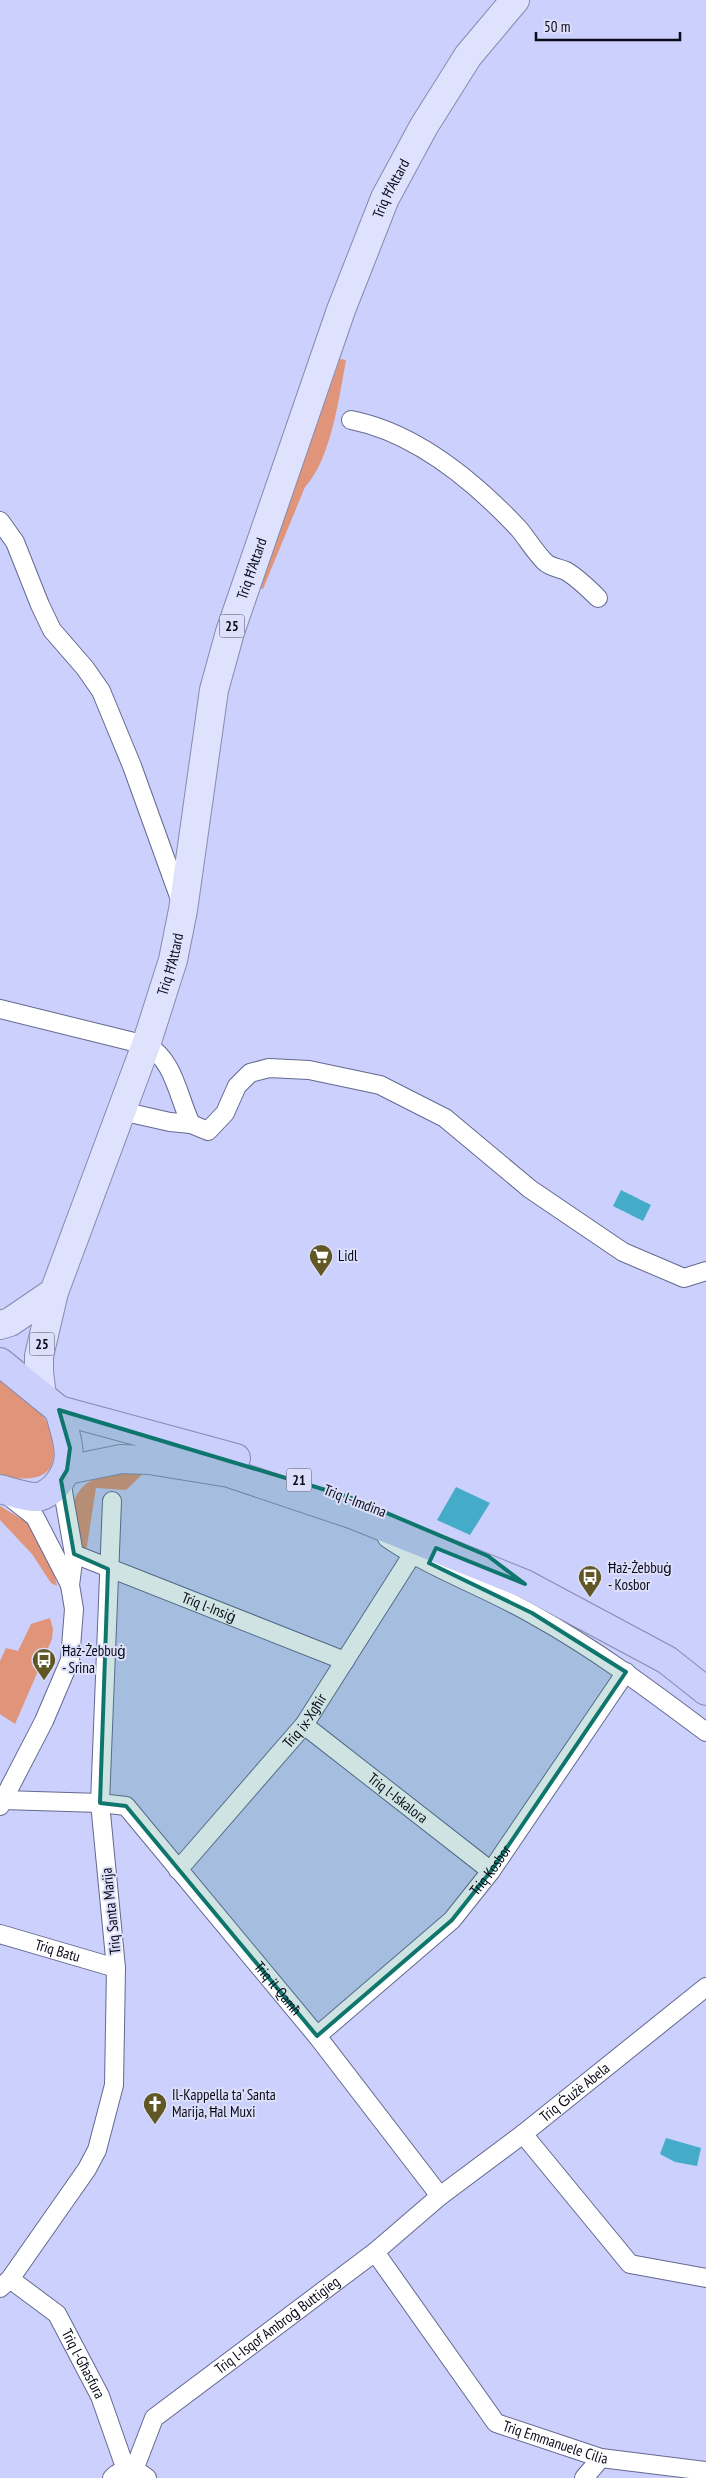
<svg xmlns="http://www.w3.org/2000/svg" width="706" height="2478" viewBox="0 0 706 2478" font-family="'PT Sans Narrow',sans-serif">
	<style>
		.green { fill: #e09479 }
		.water { fill: #44acc9 }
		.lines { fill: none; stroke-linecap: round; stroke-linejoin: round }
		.street-casing { stroke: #656990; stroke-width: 20 }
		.primary-casing { stroke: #878aad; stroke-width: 30 }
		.highway-casing { stroke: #878aad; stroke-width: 30 }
		.street { stroke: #fff; stroke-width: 18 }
		.primary { stroke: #dfe2fd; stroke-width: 28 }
		.highway { stroke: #cacffc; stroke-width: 28 }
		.marked { fill: #0f766e; fill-opacity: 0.2; stroke: #0f766e; stroke-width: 4; stroke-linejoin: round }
		.labels { text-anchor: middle; stroke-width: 4; stroke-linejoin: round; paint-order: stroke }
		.shield { fill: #dcdff9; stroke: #494a5c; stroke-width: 1 }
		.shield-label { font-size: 14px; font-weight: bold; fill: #0a0a19 }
		.street-label { font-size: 15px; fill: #0a0a19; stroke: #dcdff9 }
		.poi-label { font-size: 15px; fill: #0a0a19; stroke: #dcdff9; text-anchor: start }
	</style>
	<rect width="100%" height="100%" fill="#cbd0fc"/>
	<g class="green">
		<path d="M340,359L346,360C339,398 331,459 305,487L263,589L260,588Z"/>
		<path d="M0,1378C18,1391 38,1407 50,1426C53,1431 53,1440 53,1445C59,1483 26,1480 0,1477Z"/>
		<path d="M150,1467L126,1490L96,1488L86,1552L79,1548C77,1539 72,1528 72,1518C72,1471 115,1474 150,1467Z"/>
		<polygon points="0,1506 30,1524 52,1562 57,1586 51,1583 32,1554 0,1520"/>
		<polygon points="50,1618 53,1629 52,1639 15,1724 0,1714 0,1661 6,1648 18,1651 31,1624"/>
	</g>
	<g class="water">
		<polygon points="621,1190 651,1205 643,1221 613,1206"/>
		<polygon points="456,1487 490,1503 470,1535 437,1520"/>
		<polygon points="666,2138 701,2148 697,2166 675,2162 660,2154"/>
	</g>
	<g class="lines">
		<g class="street-casing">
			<g id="street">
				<path d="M351,420C417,433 474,481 519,529C528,540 535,552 545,562C550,567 559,568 566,571C578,578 588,588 598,598"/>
				<polyline points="0,521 15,542 40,605 52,630 85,668 101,691 132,766 181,902"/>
				<path d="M0,1009L146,1045C174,1059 178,1097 191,1124"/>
				<polyline points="121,1111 170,1122 191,1124 208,1131 225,1113 237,1086 250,1073 269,1068 309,1070 380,1085 445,1118 530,1189 623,1252 684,1278 706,1271"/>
				<polyline points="7,1495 35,1517 70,1585"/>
				<path d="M387,1538C432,1569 485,1587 532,1614C594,1648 650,1690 706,1732"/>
				<path id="s1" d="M74,1554L345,1661"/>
				<path id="s2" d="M304,1725L491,1871"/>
				<path id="s3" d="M0,1798L3,1800L100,1803L126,1806L317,2036L440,2196"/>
				<polyline points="0,1806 44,1721 70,1660 74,1609 70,1585 74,1554 61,1480"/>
				<path id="s4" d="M178,1870L304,1725L412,1555"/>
				<path id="s5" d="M0,1934L116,1968"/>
				<path id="s6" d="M317,2036L452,1920L491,1871L626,1672"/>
				<polyline points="523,2134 630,2264 706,2278"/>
				<path id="s7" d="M375,2252L496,2423L601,2458L706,2471"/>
				<path id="s8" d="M10,2279L57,2314L100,2396L126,2470"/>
				<polyline points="0,2288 10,2279 87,2169 97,2150 114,2085 116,1968 100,1803 112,1501"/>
				<path id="s9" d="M134,2470L154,2418L375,2252L440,2196L523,2134L706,1987"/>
				<path d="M112,2478C123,2467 136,2468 147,2478"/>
				<polyline points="584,2478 601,2458"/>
			</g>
		</g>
		<g class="primary-casing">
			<g id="primary">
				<polyline points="0,1325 10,1322 54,1292"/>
				<path id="s10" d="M42,1396L39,1372V1356L54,1292L146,1045L173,960L183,910L214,690L230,632L341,310L385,198L424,126L468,56L515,0"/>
			</g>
		</g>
		<g class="highway-casing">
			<g id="highway">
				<polyline points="0,1362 59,1410 236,1458"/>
				<polyline points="67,1470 121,1459 149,1460 229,1473 354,1515 525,1584 667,1660 706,1691"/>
				<path d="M0,1489C11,1492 23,1496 34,1497C41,1498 50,1492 55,1487C78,1462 67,1440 59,1410"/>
			</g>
		</g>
		<use href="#street" class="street"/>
		<use href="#primary" class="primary"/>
		<use href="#highway" class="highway"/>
	</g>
	<path class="marked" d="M59,1410L349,1497L488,1556L525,1584L436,1548L429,1563L532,1613L626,1672L491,1871L452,1920L317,2036L126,1806L100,1803L108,1569L74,1554L61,1480L67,1470L70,1448Z"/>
	<defs>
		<g id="supermarket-pin" transform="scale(1.25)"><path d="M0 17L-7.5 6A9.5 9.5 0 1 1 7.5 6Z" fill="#605724" stroke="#dcdff9"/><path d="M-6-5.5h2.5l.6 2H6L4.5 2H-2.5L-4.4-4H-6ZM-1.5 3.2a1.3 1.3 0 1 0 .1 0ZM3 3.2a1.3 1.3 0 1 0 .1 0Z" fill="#fff"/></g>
		<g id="bus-pin" transform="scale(1.25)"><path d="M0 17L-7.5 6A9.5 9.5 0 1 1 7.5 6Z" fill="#605724" stroke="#dcdff9"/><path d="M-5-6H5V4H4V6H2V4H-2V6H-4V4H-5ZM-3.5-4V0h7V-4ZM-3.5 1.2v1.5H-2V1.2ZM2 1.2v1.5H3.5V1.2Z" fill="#fff"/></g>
		<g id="church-pin" transform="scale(1.25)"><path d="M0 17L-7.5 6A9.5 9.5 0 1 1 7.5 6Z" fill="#605724" stroke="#dcdff9"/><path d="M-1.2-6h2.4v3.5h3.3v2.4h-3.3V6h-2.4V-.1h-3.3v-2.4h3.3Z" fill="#fff"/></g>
	</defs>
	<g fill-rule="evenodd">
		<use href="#supermarket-pin" x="321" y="1256"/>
		<use href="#bus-pin" x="590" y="1577"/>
		<use href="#bus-pin" x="44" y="1660"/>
		<use href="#church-pin" x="155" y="2104"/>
	</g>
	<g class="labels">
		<g class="shield">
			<rect x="219.5" y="614.5" width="25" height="23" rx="4"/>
			<rect x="29.5" y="1332.5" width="25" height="23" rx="4"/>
			<rect x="286.5" y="1468.5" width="25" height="23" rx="4"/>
		</g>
		<g class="shield-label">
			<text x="232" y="631">25</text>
			<text x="42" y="1349">25</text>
			<text x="299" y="1485">21</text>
		</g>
		<g class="street-label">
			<text dy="5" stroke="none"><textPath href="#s10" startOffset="1264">Triq Ħ'Attard</textPath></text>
			<text dy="5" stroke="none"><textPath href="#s10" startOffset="859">Triq Ħ'Attard</textPath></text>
			<text dy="5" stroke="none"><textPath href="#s10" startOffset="454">Triq Ħ'Attard</textPath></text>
			<text transform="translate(355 1501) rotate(21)" y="5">Triq l-Imdina</text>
			<text dy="5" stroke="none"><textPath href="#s1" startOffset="145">Triq l-Insiġ</textPath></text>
			<text dy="5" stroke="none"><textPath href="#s4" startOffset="196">Triq ix-Xgħir</textPath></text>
			<text dy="5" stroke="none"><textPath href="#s2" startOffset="119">Triq l-Iskalora</textPath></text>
			<text dy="5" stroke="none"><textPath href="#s6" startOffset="241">Triq Kosbor</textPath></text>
			<text transform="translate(111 1911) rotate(-96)" y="5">Triq Santa Marija</text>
			<text dy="5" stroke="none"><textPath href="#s5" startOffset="60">Triq Batu</textPath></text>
			<text dy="5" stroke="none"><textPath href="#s3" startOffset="364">Triq il-Qamħ</textPath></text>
			<text dy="5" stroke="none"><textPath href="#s9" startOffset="588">Triq Ġużè Abela</textPath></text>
			<text dy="5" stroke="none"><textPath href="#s9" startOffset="210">Triq l-Isqof Ambroġ Buttigieg</textPath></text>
			<text dy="5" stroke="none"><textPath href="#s8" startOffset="115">Triq l-Għasfura</textPath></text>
			<text dy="5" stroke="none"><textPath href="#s7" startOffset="272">Triq Emmanuele Cilia</textPath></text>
		</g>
		<g class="poi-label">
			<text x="338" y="1261">Lidl</text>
			<text x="608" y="1573">Ħaż-Żebbuġ<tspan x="608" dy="17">- Kosbor</tspan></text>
			<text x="62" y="1656">Ħaż-Żebbuġ<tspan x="62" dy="17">- Srina</tspan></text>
			<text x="172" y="2100">Il-Kappella ta' Santa<tspan x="172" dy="17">Marija, Ħal Muxi</tspan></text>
		</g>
	</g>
	<path d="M536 32v8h144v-8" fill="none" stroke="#0a0a19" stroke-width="2.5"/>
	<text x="544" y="32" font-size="15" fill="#0a0a19" stroke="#dcdff9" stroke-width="4" paint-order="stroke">50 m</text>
</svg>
